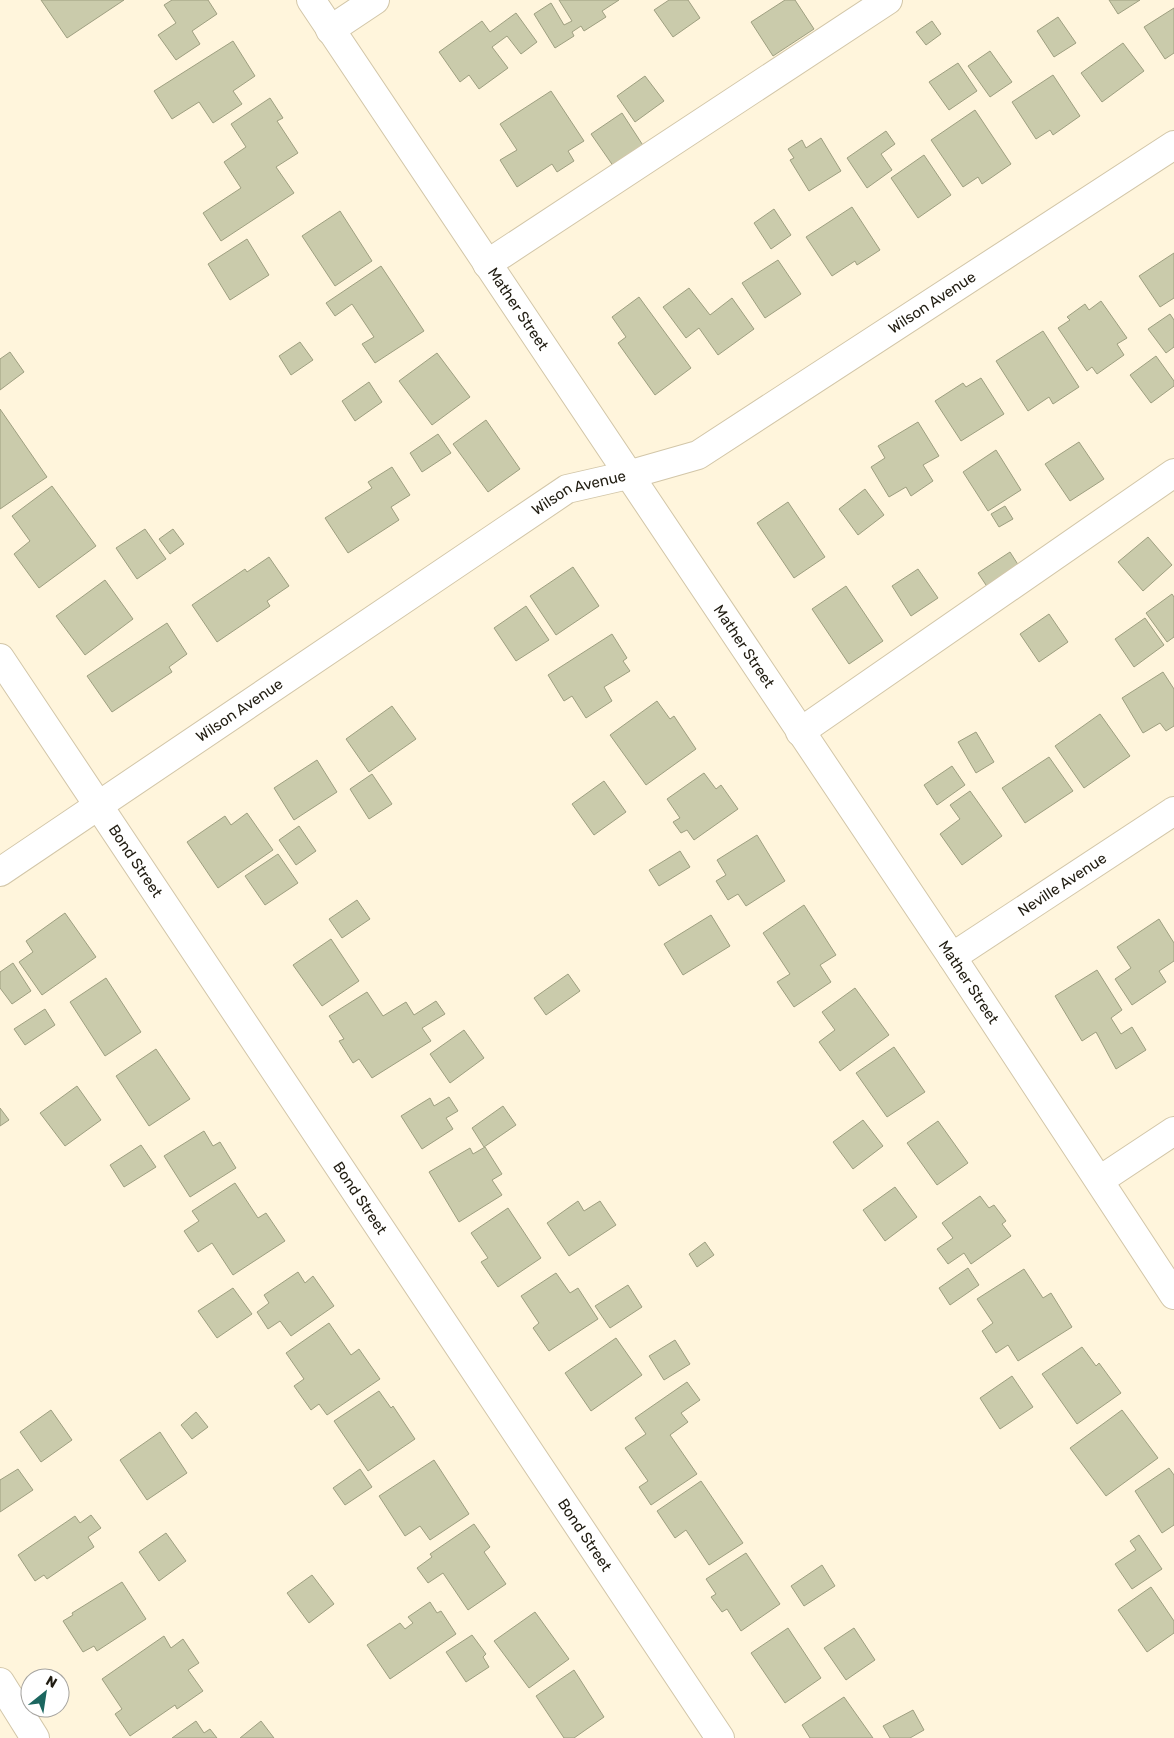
<svg xmlns="http://www.w3.org/2000/svg" width="1174" height="1738" viewBox="0 0 1174 1738" font-family="Rubik,sans-serif">
	<style>
		.building { fill: #cacbab; stroke: #9e9f80 }
		.lines { fill: none; stroke-linecap: round; stroke-linejoin: round }
		.minor-casing { stroke: #d2c6a8; stroke-width: 30 }
		.minor { stroke: #fff; stroke-width: 28 }
		.labels { text-anchor: middle; stroke-width: 4; stroke-linejoin: round; paint-order: stroke }
		.street-label { font-size: 15px; fill: #201c11; stroke: #fff }
	</style>
	<rect width="100%" height="100%" fill="#fff5dc"/>
	<g class="building">
		<polygon points="41,0 124,0 67,38"/>
		<polygon points="172,0 208,0 217,14 192,31 200,44 176,60 158,35 176,23 164,5"/>
		<polygon points="559,0 619,0 602,11 606,17 584,31 581,26 572,32 574,36 555,48 534,14 551,3 564,25 572,21"/>
		<polygon points="669,0 688,0 700,18 673,37 654,10"/>
		<polygon points="785,0 795,0 814,29 773,56 751,22"/>
		<polygon points="1109,0 1140,0 1118,14"/>
		<polygon points="1174,8 1174,53 1165,59 1144,27"/>
		<polygon points="516,13 537,42 521,54 507,36 492,47 508,68 479,89 469,75 460,82 439,52 482,21 490,32"/>
		<polygon points="1058,17 1076,43 1054,57 1037,31"/>
		<polygon points="932,21 941,34 926,45 916,32"/>
		<polygon points="233,41 255,76 233,91 242,104 213,123 199,102 172,119 154,91"/>
		<polygon points="1123,43 1144,71 1102,102 1081,73"/>
		<polygon points="990,51 1012,82 990,97 968,66"/>
		<polygon points="958,63 977,91 949,110 929,82"/>
		<polygon points="1053,75 1080,116 1053,135 1050,130 1036,139 1012,102"/>
		<polygon points="645,76 664,101 635,122 617,96"/>
		<polygon points="551,91 584,141 568,151 574,161 557,172 552,164 517,187 500,160 517,150 500,124"/>
		<polygon points="270,98 283,118 277,121 298,153 276,167 294,193 221,241 203,213 241,188 224,162 246,147 231,124"/>
		<polygon points="975,110 1011,164 982,184 978,177 963,187 931,140"/>
		<polygon points="622,113 646,150 616,170 591,134"/>
		<polygon points="886,131 895,144 881,154 892,170 867,188 847,158"/>
		<polygon points="821,138 841,171 809,191 790,160 794,158 788,149 802,140 806,148"/>
		<polygon points="924,155 951,195 918,218 891,178"/>
		<polygon points="852,207 880,250 857,265 855,261 832,276 806,237"/>
		<polygon points="774,209 791,235 771,249 754,223"/>
		<polygon points="340,211 372,261 335,286 302,236"/>
		<polygon points="247,239 269,275 230,300 208,264"/>
		<polygon points="1174,253 1174,298 1160,307 1139,276"/>
		<polygon points="778,260 801,294 765,318 742,283"/>
		<polygon points="381,266 424,331 375,363 362,344 374,337 352,304 335,316 326,303"/>
		<polygon points="689,288 710,315 732,298 754,329 718,355 699,328 686,338 663,307"/>
		<polygon points="639,297 691,368 655,395 618,343 626,337 612,317"/>
		<polygon points="1101,301 1127,338 1117,344 1124,355 1097,374 1092,367 1087,371 1058,328 1070,320 1067,317 1085,304 1089,310"/>
		<polygon points="1170,314 1174,320 1174,347 1166,353 1148,329"/>
		<polygon points="1043,331 1079,387 1053,404 1049,397 1028,411 996,361"/>
		<polygon points="300,342 313,360 291,375 279,356"/>
		<polygon points="10,352 24,372 0,390 0,359"/>
		<polygon points="437,353 470,397 432,425 399,381"/>
		<polygon points="1156,356 1174,381 1174,386 1151,403 1130,375"/>
		<polygon points="981,378 1004,414 961,441 935,401 963,383 966,387"/>
		<polygon points="369,382 382,402 355,421 342,401"/>
		<polygon points="0,409 47,477 0,509"/>
		<polygon points="486,420 520,469 488,492 453,444"/>
		<polygon points="918,422 939,456 923,465 933,481 911,496 906,487 889,497 871,467 885,458 878,446"/>
		<polygon points="438,434 451,453 422,472 410,453"/>
		<polygon points="1079,442 1104,479 1070,501 1045,464"/>
		<polygon points="996,450 1021,490 988,511 963,472"/>
		<polygon points="392,467 410,495 391,507 399,520 348,553 325,518 372,488 368,482"/>
		<polygon points="52,486 96,546 39,588 14,554 30,541 12,516"/>
		<polygon points="865,489 884,515 858,535 839,509"/>
		<polygon points="788,502 825,557 794,578 757,523"/>
		<polygon points="1005,506 1013,519 999,527 991,514"/>
		<polygon points="145,529 166,559 137,579 116,548"/>
		<polygon points="173,529 184,544 170,554 159,539"/>
		<polygon points="1148,537 1172,565 1143,591 1118,562"/>
		<polygon points="1010,552 1024,574 992,594 978,573"/>
		<polygon points="269,557 289,586 267,601 270,606 217,642 192,605 245,569 247,572"/>
		<polygon points="573,567 599,606 556,635 530,596"/>
		<polygon points="918,569 938,598 911,616 892,586"/>
		<polygon points="105,580 133,619 85,655 56,616"/>
		<polygon points="846,586 883,641 849,664 812,609"/>
		<polygon points="1172,594 1174,597 1174,637 1167,642 1146,613"/>
		<polygon points="526,606 549,640 516,661 494,628"/>
		<polygon points="1049,614 1068,642 1039,662 1020,634"/>
		<polygon points="1145,618 1164,645 1134,667 1115,639"/>
		<polygon points="167,623 187,654 169,667 172,672 112,712 87,676"/>
		<polygon points="612,634 627,658 623,661 630,671 604,687 612,701 586,718 572,696 564,701 548,675"/>
		<polygon points="1163,672 1174,689 1174,726 1166,731 1160,723 1143,733 1122,698"/>
		<polygon points="657,701 670,719 674,716 696,749 646,785 610,735"/>
		<polygon points="392,706 416,739 369,772 346,739"/>
		<polygon points="1100,714 1130,756 1084,788 1055,746"/>
		<polygon points="976,732 994,762 976,773 958,742"/>
		<polygon points="1049,757 1073,791 1025,823 1002,788"/>
		<polygon points="317,760 337,792 294,820 274,788"/>
		<polygon points="952,766 965,785 937,805 924,785"/>
		<polygon points="704,773 716,789 721,785 738,809 694,840 687,830 681,833 673,822 680,818 667,799"/>
		<polygon points="372,774 392,804 369,819 350,789"/>
		<polygon points="604,781 626,812 594,835 572,804"/>
		<polygon points="970,791 1002,836 962,865 940,834 960,819 950,805"/>
		<polygon points="247,813 273,850 218,888 187,842 225,816 231,825"/>
		<polygon points="299,826 316,851 296,865 279,840"/>
		<polygon points="757,835 785,881 746,906 738,894 728,900 716,881 726,875 717,860"/>
		<polygon points="680,851 690,867 659,886 649,870"/>
		<polygon points="278,854 298,883 265,905 245,876"/>
		<polygon points="357,900 370,919 342,938 329,919"/>
		<polygon points="804,905 836,955 820,965 831,982 794,1007 777,982 790,974 763,933"/>
		<polygon points="65,913 96,957 42,995 19,962 33,952 26,941"/>
		<polygon points="711,915 730,946 683,975 664,944"/>
		<polygon points="1159,919 1174,943 1174,961 1159,971 1166,982 1132,1005 1115,979 1131,968 1117,947"/>
		<polygon points="331,939 359,981 322,1006 293,965"/>
		<polygon points="13,963 31,991 12,1004 0,988 0,972"/>
		<polygon points="1097,970 1122,1010 1111,1018 1121,1034 1132,1027 1146,1050 1116,1069 1096,1032 1082,1041 1055,996"/>
		<polygon points="568,974 580,991 546,1015 534,998"/>
		<polygon points="106,978 141,1032 105,1056 70,1002"/>
		<polygon points="855,988 889,1035 840,1071 819,1042 835,1030 822,1012"/>
		<polygon points="367,992 383,1016 406,1002 414,1015 436,1001 445,1014 422,1028 431,1041 372,1078 359,1059 353,1063 339,1041 344,1039 329,1016"/>
		<polygon points="45,1009 55,1025 25,1045 14,1029"/>
		<polygon points="464,1030 484,1058 450,1083 430,1054"/>
		<polygon points="894,1047 925,1092 887,1117 856,1073"/>
		<polygon points="156,1049 190,1099 149,1126 116,1076"/>
		<polygon points="77,1086 101,1120 65,1146 40,1113"/>
		<polygon points="449,1097 458,1111 446,1118 453,1129 422,1149 401,1116 430,1098 434,1106"/>
		<polygon points="503,1106 516,1125 484,1147 472,1128"/>
		<polygon points="0,1108 9,1120 0,1126"/>
		<polygon points="863,1120 883,1146 853,1169 833,1142"/>
		<polygon points="938,1121 968,1163 937,1185 907,1143"/>
		<polygon points="204,1131 213,1146 220,1142 236,1168 190,1197 164,1156"/>
		<polygon points="141,1145 156,1167 124,1187 110,1165"/>
		<polygon points="485,1147 502,1174 492,1180 502,1195 459,1222 429,1172 470,1148 473,1154"/>
		<polygon points="235,1183 258,1218 266,1213 285,1241 233,1275 212,1243 198,1252 184,1231 199,1221 192,1211"/>
		<polygon points="895,1187 917,1217 885,1241 863,1210"/>
		<polygon points="980,1196 989,1208 994,1205 1006,1221 1002,1224 1011,1236 971,1264 964,1253 948,1264 937,1249 953,1238 942,1223"/>
		<polygon points="578,1201 584,1211 600,1201 616,1225 569,1256 547,1223"/>
		<polygon points="508,1208 541,1258 498,1287 481,1262 488,1258 471,1233"/>
		<polygon points="705,1242 714,1255 697,1267 689,1254"/>
		<polygon points="968,1268 979,1285 950,1305 939,1288"/>
		<polygon points="1024,1269 1043,1298 1051,1293 1072,1327 1018,1361 1008,1345 996,1353 982,1331 993,1323 977,1299"/>
		<polygon points="298,1272 305,1283 313,1276 334,1306 291,1336 280,1321 268,1329 257,1312 269,1303 264,1295"/>
		<polygon points="556,1273 570,1293 578,1288 598,1319 549,1351 533,1328 539,1323 521,1296"/>
		<polygon points="628,1285 642,1307 610,1328 595,1306"/>
		<polygon points="233,1288 252,1314 217,1338 198,1311"/>
		<polygon points="329,1323 351,1355 359,1349 380,1379 327,1415 319,1404 311,1410 294,1386 304,1379 286,1353"/>
		<polygon points="616,1338 642,1375 591,1411 565,1373"/>
		<polygon points="675,1340 690,1364 664,1380 649,1356"/>
		<polygon points="1082,1347 1096,1366 1099,1363 1121,1393 1077,1424 1042,1374"/>
		<polygon points="1012,1376 1033,1407 1000,1429 980,1398"/>
		<polygon points="687,1382 700,1400 681,1413 688,1422 670,1435 697,1474 651,1505 639,1487 648,1481 625,1448 646,1434 635,1418"/>
		<polygon points="379,1391 391,1408 393,1406 415,1439 368,1471 334,1421"/>
		<polygon points="51,1410 72,1440 41,1462 20,1432"/>
		<polygon points="1122,1410 1158,1458 1106,1496 1070,1448"/>
		<polygon points="196,1412 208,1427 192,1439 181,1425"/>
		<polygon points="160,1432 187,1473 147,1500 120,1460"/>
		<polygon points="434,1460 469,1514 430,1540 420,1526 405,1536 379,1496"/>
		<polygon points="1169,1468 1174,1475 1174,1525 1162,1533 1135,1491"/>
		<polygon points="18,1469 33,1490 0,1512 0,1480"/>
		<polygon points="360,1469 372,1487 345,1505 333,1488"/>
		<polygon points="701,1481 743,1543 709,1565 686,1530 675,1538 657,1511"/>
		<polygon points="91,1515 101,1528 88,1537 94,1547 47,1579 44,1575 35,1581 18,1555 75,1516 80,1523"/>
		<polygon points="474,1524 490,1547 484,1552 506,1584 468,1610 443,1573 428,1583 417,1568 432,1557 430,1554"/>
		<polygon points="166,1533 186,1561 159,1581 139,1552"/>
		<polygon points="1139,1535 1162,1569 1132,1589 1115,1564 1136,1550 1130,1541"/>
		<polygon points="746,1553 780,1604 741,1631 727,1609 722,1612 711,1597 716,1594 706,1579"/>
		<polygon points="822,1565 835,1586 804,1606 791,1586"/>
		<polygon points="312,1575 334,1604 309,1623 287,1593"/>
		<polygon points="122,1582 146,1619 97,1651 94,1646 83,1652 63,1621 73,1615 72,1613"/>
		<polygon points="1151,1587 1174,1621 1174,1633 1147,1652 1118,1610"/>
		<polygon points="430,1602 437,1613 441,1611 456,1634 390,1679 367,1645 400,1623 405,1629 413,1623 408,1617"/>
		<polygon points="535,1612 569,1659 529,1688 494,1641"/>
		<polygon points="788,1628 821,1678 785,1703 751,1653"/>
		<polygon points="854,1628 875,1660 846,1680 824,1648"/>
		<polygon points="472,1635 486,1654 483,1657 489,1667 466,1682 446,1652"/>
		<polygon points="164,1636 171,1648 183,1639 199,1663 188,1670 203,1691 177,1709 175,1705 130,1736 115,1714 122,1709 102,1679"/>
		<polygon points="574,1670 604,1717 574,1738 564,1738 536,1696"/>
		<polygon points="844,1697 873,1738 810,1738 802,1725"/>
		<polygon points="913,1710 924,1730 910,1738 890,1738 883,1726"/>
		<polygon points="196,1721 204,1733 210,1729 217,1738 172,1738"/>
		<polygon points="261,1721 274,1738 240,1738"/>
	</g>
	<g class="lines">
		<g class="minor-casing">
			<g id="minor">
				<path id="s1" d="M311,0L952,957L1174,1295"/>
				<polyline points="330,30 375,0"/>
				<polyline points="487,264 888,0"/>
				<path id="s2" d="M0,658L720,1738"/>
				<polyline points="800,732 1174,473"/>
				<path id="s3" d="M0,872L567,489L628,475L698,455L1174,145"/>
				<path id="s4" d="M952,957L1174,811"/>
				<polyline points="1100,1180 1174,1131"/>
				<polyline points="0,1682 35,1738"/>
			</g>
		</g>
		<use href="#minor" class="minor"/>
	</g>
	<g class="labels">
		<g class="street-label">
			<text dy="5" stroke="none"><textPath href="#s3" startOffset="1099">Wilson Avenue</textPath></text>
			<text dy="5" stroke="none"><textPath href="#s1" startOffset="372">Mather Street</textPath></text>
			<text dy="5" stroke="none"><textPath href="#s3" startOffset="694">Wilson Avenue</textPath></text>
			<text dy="5" stroke="none"><textPath href="#s1" startOffset="778">Mather Street</textPath></text>
			<text dy="5" stroke="none"><textPath href="#s3" startOffset="289">Wilson Avenue</textPath></text>
			<text dy="5" stroke="none"><textPath href="#s2" startOffset="244">Bond Street</textPath></text>
			<text dy="5" stroke="none"><textPath href="#s4" startOffset="132">Neville Avenue</textPath></text>
			<text dy="5" stroke="none"><textPath href="#s1" startOffset="1182">Mather Street</textPath></text>
			<text dy="5" stroke="none"><textPath href="#s2" startOffset="649">Bond Street</textPath></text>
			<text dy="5" stroke="none"><textPath href="#s2" startOffset="1054">Bond Street</textPath></text>
		</g>
	</g>
	<g transform="translate(45 1693) rotate(30)"><circle r="24" fill="#ffffff" stroke="#a6a4a0"/>
	<path d="M0-4L9 19L0 12L-9 19Z" fill="#1b665f"/>
	<text y="-8" font-size="14" font-weight="bold" text-anchor="middle" fill="#201c11">N</text>
	</g>
</svg>
